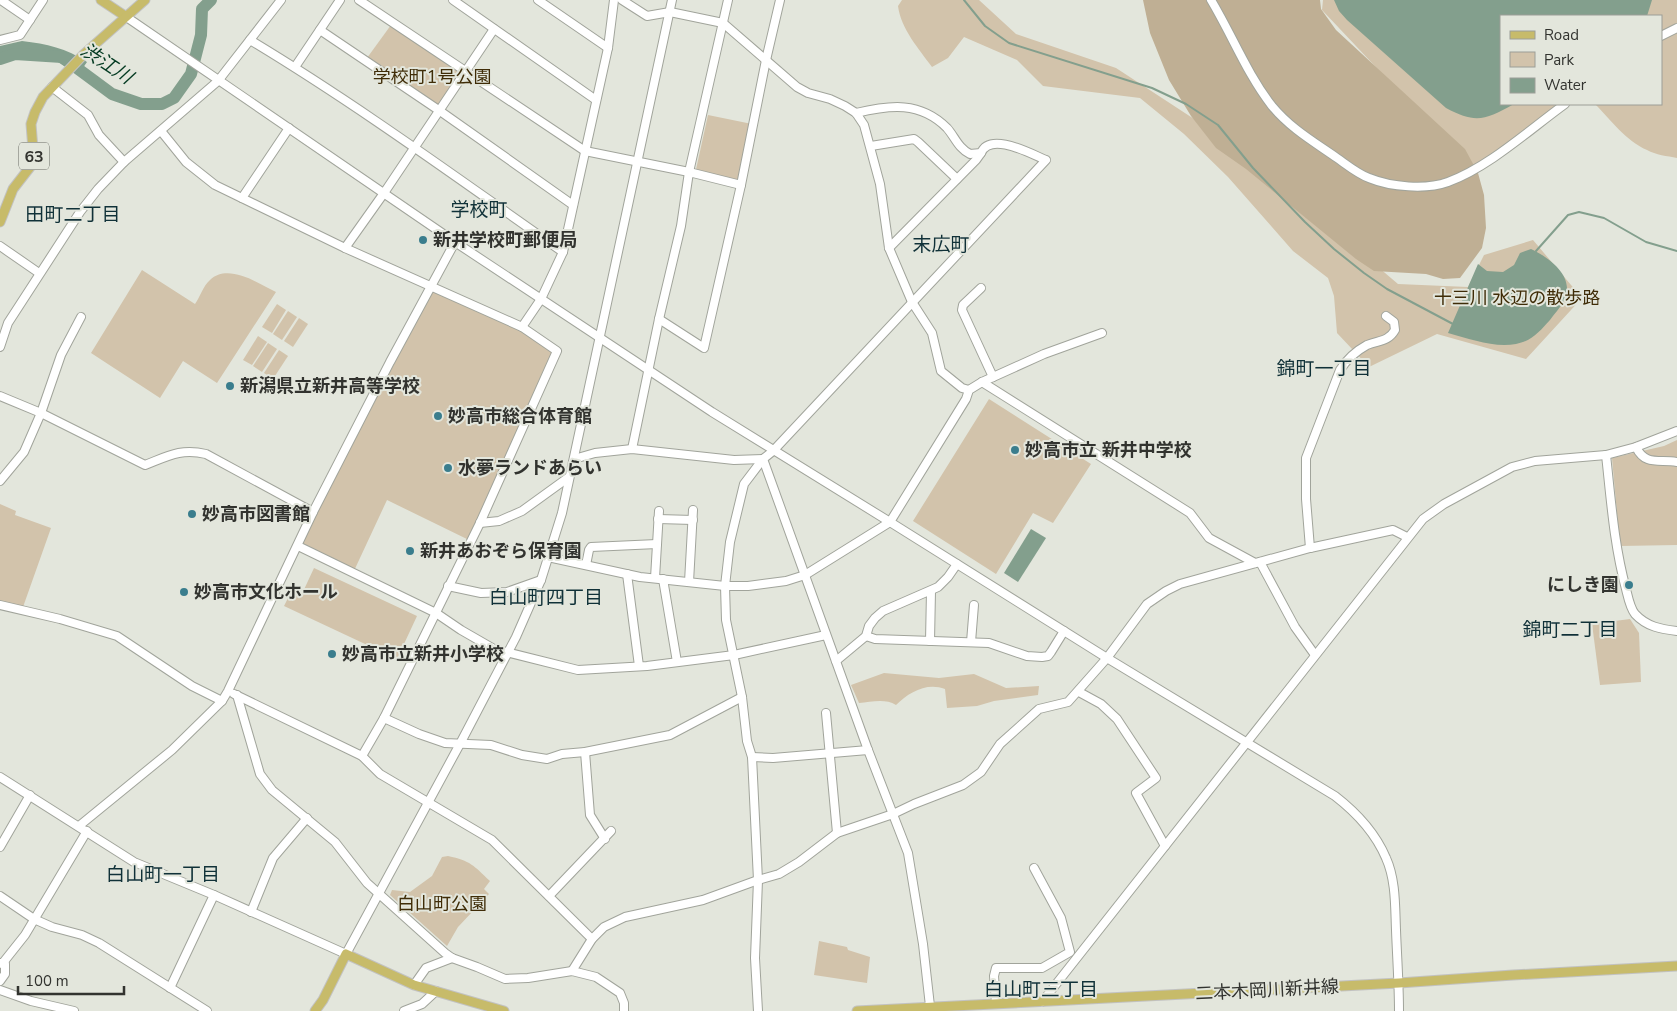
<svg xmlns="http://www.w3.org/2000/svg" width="1677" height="1011" viewBox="0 0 1677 1011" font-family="'Nunito Sans','Noto Sans JP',sans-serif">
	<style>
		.green { fill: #d2c3ab }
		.forest { fill: #bfaf94 }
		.water { fill: #839f8d }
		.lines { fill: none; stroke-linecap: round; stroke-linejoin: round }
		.stream { stroke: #839f8d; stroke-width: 2 }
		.river { stroke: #839f8d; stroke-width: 12 }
		.minor-casing { stroke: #a1a49b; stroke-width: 10 }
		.major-casing { stroke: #c2c2c1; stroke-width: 11 }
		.minor { stroke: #fff; stroke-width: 8 }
		.major { stroke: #c7bb6a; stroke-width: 9 }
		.poi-dot { fill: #3a7d8d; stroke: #e3e6dc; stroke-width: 2 }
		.labels { text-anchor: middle; stroke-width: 4; stroke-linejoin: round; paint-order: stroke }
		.shield { fill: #e3e6dc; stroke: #676963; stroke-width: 1 }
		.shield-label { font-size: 16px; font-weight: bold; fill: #32332f }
		.park-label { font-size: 18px; fill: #3f2c07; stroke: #e3e6dc }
		.poi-label { font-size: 18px; font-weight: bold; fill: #32332f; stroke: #e3e6dc; text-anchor: start }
		.street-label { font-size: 18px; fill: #32332f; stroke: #e3e6dc }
		.water-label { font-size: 19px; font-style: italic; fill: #033a21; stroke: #e3e6dc }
		.neighbourhood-label { font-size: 19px; fill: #103138; stroke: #e3e6dc }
	</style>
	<rect width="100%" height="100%" fill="#e3e6dc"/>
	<g class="green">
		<path d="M902,0H979L1016,34L1116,68L1237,147L1398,284L1468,287L1484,255L1533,240L1582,298L1526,359L1437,334L1369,367L1337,333L1334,296L1328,278L1293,251L1228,177L1184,134L1140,98L1043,86L1017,60L964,37L948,58L932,67C919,49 901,29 898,6Z"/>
		<path d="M1323,0H1677V158C1667,156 1656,155 1647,150C1626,141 1611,120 1595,104H1661V16H1501V104H1564L1473,170L1322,10Z"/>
		<polygon points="391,25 462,72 439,106 367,58"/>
		<polygon points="708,115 752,124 739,183 695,174"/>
		<path d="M142,270L195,304C200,297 203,286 210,280C228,263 258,283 276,292L217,383L183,361L160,398L91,353Z"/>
		<polygon points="432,286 522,327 557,351 471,541 387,500 353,573 298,546"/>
		<polygon points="277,304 286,310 272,333 262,327"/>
		<polygon points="288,311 297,317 282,340 273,334"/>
		<polygon points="299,318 308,324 293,347 284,341"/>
		<polygon points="258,336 267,342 252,365 243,360"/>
		<polygon points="268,343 277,349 262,372 253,366"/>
		<polygon points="279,350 288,356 273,379 264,373"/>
		<polygon points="989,399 1091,464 1053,523 1033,513 996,574 913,521"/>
		<polygon points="1677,440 1677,545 1620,546 1612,458 1664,446"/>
		<polygon points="0,504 16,511 15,515 51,528 23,607 0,601"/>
		<polygon points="314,568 417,616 397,659 284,606 291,592 301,596"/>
		<polygon points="1630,619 1639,633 1641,682 1600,685 1592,624"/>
		<path d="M884,673L939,678L974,674L1006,688L1039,686L1038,695L994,701L977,706L947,708L945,689C927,682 909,692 896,705C885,698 871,702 859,703L851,685Z"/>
		<path d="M448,856C471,861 473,865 490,881L484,889L489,894L458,927L447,946L390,895L392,890L410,892L432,876L442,857Z"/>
		<polygon points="819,941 847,947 848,950 870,957 867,983 814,975"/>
	</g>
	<polygon class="forest" points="1143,0 1320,0 1321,9 1336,30 1465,149 1478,173 1484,195 1486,228 1482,248 1460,278 1443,279 1426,274 1374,271 1356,259 1246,169 1216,148 1191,116 1169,80 1150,33"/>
	<g class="water">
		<path d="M1334,0H1652L1647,16H1501V104H1514C1485,120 1476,124 1446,108L1347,20L1339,11Z"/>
		<path d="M22,41C47,44 66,48 87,62L78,75L47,55L4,52L0,54V46Z"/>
		<path d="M1531,249C1550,258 1576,277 1564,301C1560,308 1554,314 1550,320C1540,331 1532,341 1516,344C1494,348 1470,339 1448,333L1478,264L1487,271L1503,272L1514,265L1520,253Z"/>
		<polygon points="1031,529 1046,538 1018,582 1004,573"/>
	</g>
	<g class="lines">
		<g class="stream">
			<polyline points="964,0 985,26 1009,43 1152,88 1186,104 1218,125 1253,168 1305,222 1334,249 1364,273 1387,289 1453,324"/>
			<polyline points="1536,251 1568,215 1579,212 1604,218 1646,242 1677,251"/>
		</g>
		<polyline class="river" points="0,59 15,54 62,57 112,94 141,104 162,104 174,98 191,74 201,35 202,9 211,0"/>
		<g class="minor-casing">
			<g id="minor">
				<polyline points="1,0 30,20"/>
				<polyline points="359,0 585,151 689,172 728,0"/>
				<polyline points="453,0 596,100"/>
				<polyline points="538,0 608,48"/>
				<polyline points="622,0 647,16 670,12 723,23 797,87 808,93 830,99 845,106 856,113 864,125 880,184 889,248 912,302 932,333 941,371 962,388 969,390"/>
				<path d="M1211,0C1232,35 1247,74 1272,106C1290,128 1314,142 1337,158C1347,165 1358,174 1369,178C1391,187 1426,190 1448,182C1489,167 1529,130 1565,104"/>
				<path d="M125,16L455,242L712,412L890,522L1107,658L1335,796C1357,813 1375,832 1386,858C1396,880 1395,907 1396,930C1397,957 1399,984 1399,1011"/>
				<polyline points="320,30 440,111 573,205"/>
				<polyline points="1661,36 1677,28"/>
				<polyline points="0,40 20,35 43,0"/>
				<path d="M250,40C358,105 460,180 563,252"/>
				<polyline points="295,67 340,0"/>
				<polyline points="52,87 88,115 99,135 124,162"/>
				<polyline points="161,131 186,162 215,185 345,248 522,327 541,299 563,252 608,48 614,0"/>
				<polyline points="871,146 914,139 918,142 957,179"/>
				<polyline points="242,198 289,128"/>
				<polyline points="0,246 39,273"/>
				<polyline points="345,248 384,193 494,29"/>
				<polyline points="889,248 976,160 981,153"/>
				<polyline points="981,288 963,305 962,310 993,377"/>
				<polyline points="659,319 704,348 741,185 766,60 780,0"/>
				<polyline points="0,347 8,323 80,212 98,189 124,162 218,81 281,0"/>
				<polyline points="982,382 1190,513 1209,538 1255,563"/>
				<path d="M0,396L41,413L145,465C168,456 181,448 206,454L313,512"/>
				<path d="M1636,447C1645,466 1659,459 1677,462"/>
				<polyline points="632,449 659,319 681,226 689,172 741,185"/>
				<path d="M1606,455C1611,500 1614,545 1626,589C1628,597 1630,608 1635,614C1647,627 1661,629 1677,631"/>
				<polyline points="574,459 595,453 632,449 734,460 763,459"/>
				<polyline points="763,459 868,750 908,853 923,944 930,1006"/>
				<polyline points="0,481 24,452 41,413 61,355 81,317"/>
				<polyline points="658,519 693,520"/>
				<polyline points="480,523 499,521 522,511 569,477"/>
				<polyline points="298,546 436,613 461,630 494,649 578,670 647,666 734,655 826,635"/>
				<path d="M1310,548L1306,499V458L1340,370C1347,359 1356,351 1367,345C1379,340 1388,342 1395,330L1394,322L1386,316"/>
				<polyline points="548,557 640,577 725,586 748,586 786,581 805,575 890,522 966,399 969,390 982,382 1044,354 1102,333"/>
				<polyline points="1260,562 1295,627 1315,655"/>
				<polyline points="586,565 589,550 591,547 657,544"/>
				<polyline points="627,574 639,666"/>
				<polyline points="655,578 659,511"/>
				<polyline points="663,579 677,662"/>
				<polyline points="689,582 693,510"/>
				<polyline points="448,586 481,593 507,592 541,580"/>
				<polyline points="0,605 60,619 117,636 192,686 222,701"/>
				<polyline points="866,636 875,639 989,643 1027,656 1042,657 1048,656 1051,652 1064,631"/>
				<polyline points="930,641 931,591"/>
				<polyline points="971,642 974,605"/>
				<polyline points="836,661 866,636 869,626 875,618 883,611 938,587 948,577 957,564"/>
				<polyline points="1079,692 1101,704 1117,719 1156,778 1136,793 1165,846"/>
				<polyline points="234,694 362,756 380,774 492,840 592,939"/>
				<polyline points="237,695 260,774 272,790 335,842 367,883 445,953 452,958 477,967 505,979 528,978 572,971 596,977 620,993 624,1003 624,1011"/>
				<polyline points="826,713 837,833"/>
				<polyline points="384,718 419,734 445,743 491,745 522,755 547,759 562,754 585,752 670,735 742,697"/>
				<polyline points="585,752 590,815 605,839"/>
				<polyline points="362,756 384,718 480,523 557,351 522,327"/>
				<polyline points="752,757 773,758 868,750"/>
				<polyline points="0,777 134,862 214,895 346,954 461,742 516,637 541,580 562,513 672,0"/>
				<polyline points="79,826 172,750 222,701 228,691 313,512 390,362 455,242"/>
				<polyline points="0,847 30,795"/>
				<polyline points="0,896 34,919 52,927 82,935 99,943 207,1011"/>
				<polyline points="549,896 611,831"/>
				<polyline points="251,912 273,858 307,818"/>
				<polyline points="0,963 5,964 5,974 0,981"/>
				<polyline points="2,964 25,935 87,831"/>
				<polyline points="572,971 592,939 604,927 625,917 703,900 758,880 779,874 799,862 837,833 893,814 914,804 963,785 981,772 1000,744 1039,709 1068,702 1107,658 1147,604 1166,591 1180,584 1310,548 1393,530 1407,537"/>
				<polyline points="414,985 426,968 452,958"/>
				<polyline points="170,988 214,895"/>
				<polyline points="0,990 31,1001 74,1011"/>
				<polyline points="1042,1002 1423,519 1444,504 1512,467 1535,461 1606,455 1636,447 1677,431"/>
				<polyline points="996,1003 994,976 996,968 1042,968 1070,952 1061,918 1034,868"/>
				<polyline points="404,1011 422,1004 436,991"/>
				<path d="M758,1011L755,958L758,880L752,757L747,741L742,697L726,620L725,586L730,542L744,484L763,459L773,451L1046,160C1031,154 990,131 981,153L970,154C958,148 955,137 947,128C920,101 890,105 856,113"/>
			</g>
		</g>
		<g class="major-casing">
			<g id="major">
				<polyline points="101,0 125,16"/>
				<polyline points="0,222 13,189 34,162 31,124 35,112 43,97 84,54 145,0"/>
				<polyline points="315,1011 323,1000 346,954 414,985 504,1011"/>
				<polyline points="857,1011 1399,983 1513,975 1677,966"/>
			</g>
		</g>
		<use href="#minor" class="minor"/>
		<use href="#major" class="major"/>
	</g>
	<g class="poi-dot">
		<circle cx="423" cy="240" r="5"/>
		<circle cx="230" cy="386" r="5"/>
		<circle cx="438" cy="416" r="5"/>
		<circle cx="1015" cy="450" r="5"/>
		<circle cx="448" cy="468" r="5"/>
		<circle cx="192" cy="514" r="5"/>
		<circle cx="410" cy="551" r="5"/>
		<circle cx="1629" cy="585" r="5"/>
		<circle cx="184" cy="592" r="5"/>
		<circle cx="332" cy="654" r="5"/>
	</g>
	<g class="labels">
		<rect class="shield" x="19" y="142.5" width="30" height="27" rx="4"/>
		<g class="shield-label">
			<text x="34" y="162">63</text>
		</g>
		<g class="park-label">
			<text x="432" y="83">学校町1号公園</text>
			<text x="1517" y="304">十三川 水辺の散歩路</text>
			<text x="442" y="910">白山町公園</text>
		</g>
		<g class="poi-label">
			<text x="433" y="246">新井学校町郵便局</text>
			<text x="240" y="392">新潟県立新井高等学校</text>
			<text x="448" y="422">妙高市総合体育館</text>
			<text x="1025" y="456">妙高市立 新井中学校</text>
			<text x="458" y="474">水夢ランドあらい</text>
			<text x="202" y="520">妙高市図書館</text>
			<text x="420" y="557">新井あおぞら保育園</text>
			<text x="1619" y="591" text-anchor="end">にしき園</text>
			<text x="194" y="598">妙高市文化ホール</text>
			<text x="342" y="660">妙高市立新井小学校</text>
		</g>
		<g class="street-label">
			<text transform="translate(1267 990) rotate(-3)" y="6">二本木岡川新井線</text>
		</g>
		<g class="water-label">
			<text transform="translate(107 63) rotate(33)" y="7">渋江川</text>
		</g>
		<g class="neighbourhood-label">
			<text x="479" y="216">学校町</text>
			<text x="73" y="221">田町二丁目</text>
			<text x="941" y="251">末広町</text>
			<text x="1324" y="375">錦町一丁目</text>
			<text x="546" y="604">白山町四丁目</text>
			<text x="1570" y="636">錦町二丁目</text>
			<text x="163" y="881">白山町一丁目</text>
			<text x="1041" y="996">白山町三丁目</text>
		</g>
	</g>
	<rect x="1500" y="15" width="162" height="90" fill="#e3e6dc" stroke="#9c9e97"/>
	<rect x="1510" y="31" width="25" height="8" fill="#c7bb6a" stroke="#9c9e97"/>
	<text x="1544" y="40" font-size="15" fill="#32332f">Road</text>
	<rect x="1510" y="52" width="25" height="15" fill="#d2c3ab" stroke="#9c9e97"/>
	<text x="1544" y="65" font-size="15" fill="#32332f">Park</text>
	<rect x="1510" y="78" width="25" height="15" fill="#839f8d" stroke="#9c9e97"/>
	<text x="1544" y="90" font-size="15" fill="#32332f">Water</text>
	<path d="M18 986v8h106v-8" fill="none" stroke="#32332f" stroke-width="2.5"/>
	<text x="25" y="986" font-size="15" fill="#32332f" stroke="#e3e6dc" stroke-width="4" paint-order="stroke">100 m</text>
</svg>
